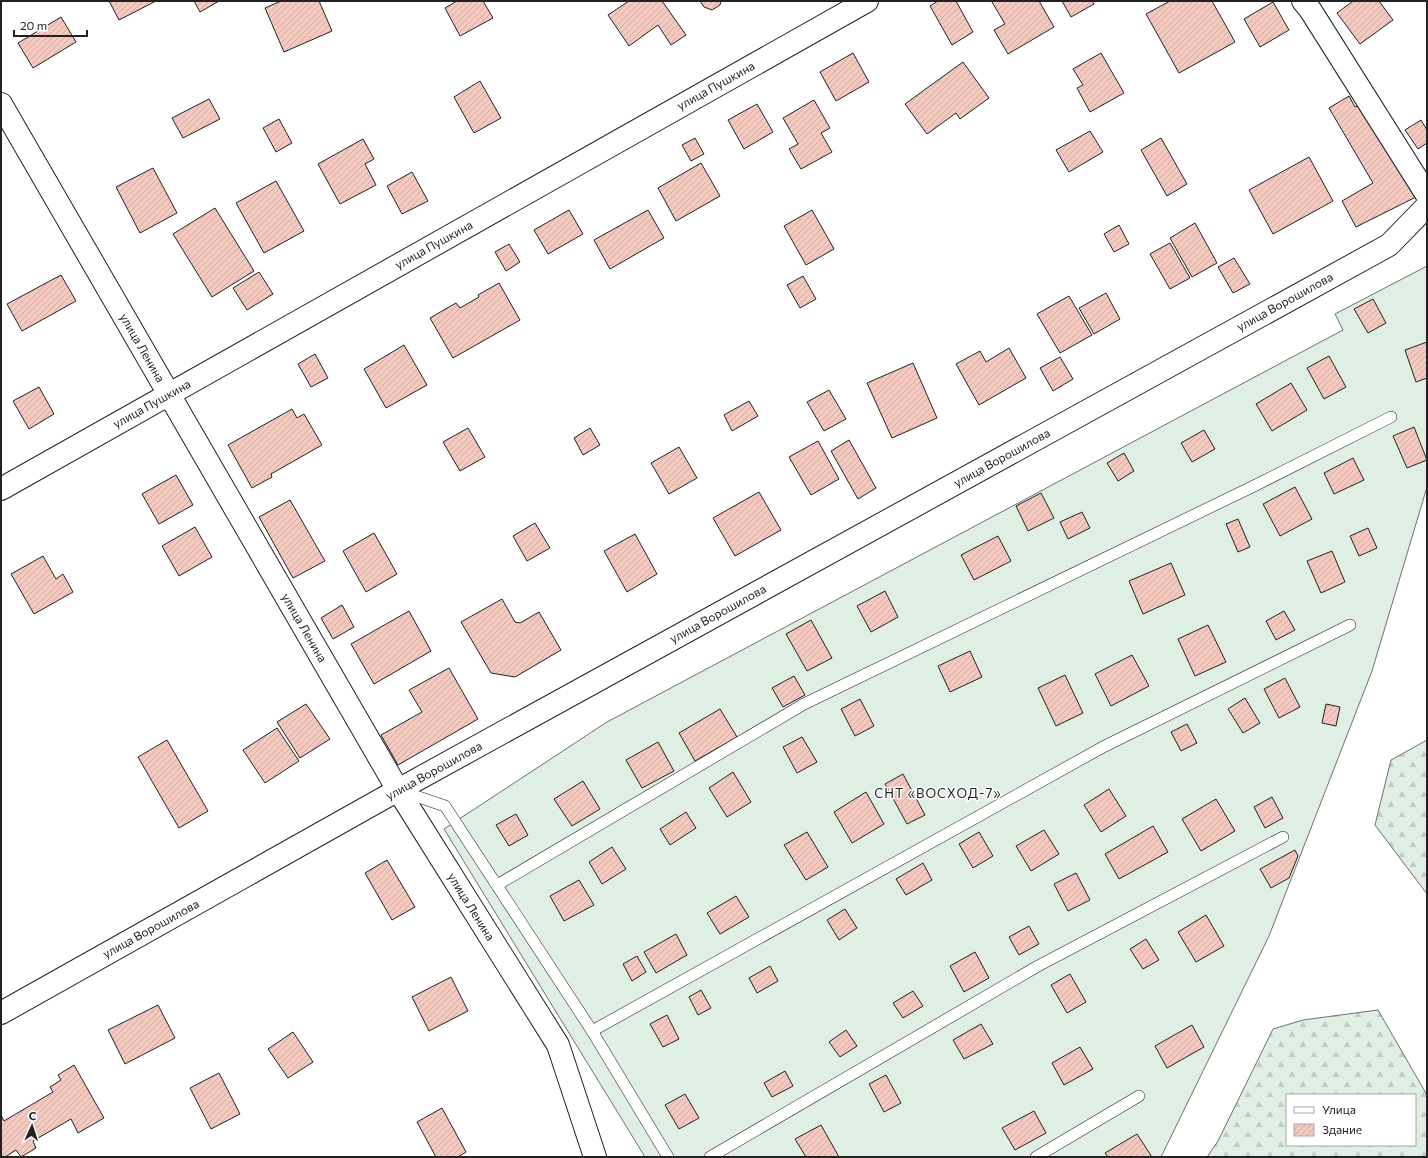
<svg xmlns="http://www.w3.org/2000/svg" width="1428" height="1158" viewBox="0 0 1428 1158" font-family="Commissioner,sans-serif">
	<style>
		.forest { fill: url(#forest-firs); stroke: #6f6f6f; fill-rule: evenodd }
		.garden { fill: #e0efe3; stroke: #6f6f6f }
		.building { fill: url(#building-hatch); stroke: #222 }
		.lines { fill: none; stroke-linecap: round; stroke-linejoin: round }
		.lane-casing { stroke: #222; stroke-width: 12 }
		.street-casing { stroke: #222; stroke-width: 24 }
		.secondary-casing { stroke: #222; stroke-width: 24 }
		.lane { stroke: #fff; stroke-width: 11 }
		.street { stroke: #fff; stroke-width: 22 }
		.secondary { stroke: #fff; stroke-width: 22 }
		.labels { text-anchor: middle; stroke-width: 3; stroke-linejoin: round; paint-order: stroke }
		.street-label { font-size: 12px; fill: #222; stroke: #fff }
		.neighbourhood-label { font-size: 13px; letter-spacing: 1px; fill: #222; stroke: #fff }
	</style>
	<defs>
		<pattern id="forest-firs" width="22" height="20" patternUnits="userSpaceOnUse"><rect width="22" height="20" fill="#e0efe3"/><path d="M5 1l3.5 6h-7zM16 11l3.5 6h-7z" fill="#c0cdc2"/></pattern>
		<pattern id="building-hatch" width="6" height="6" patternUnits="userSpaceOnUse"><rect width="6" height="6" fill="#f3c9c0"/><path d="M-1 1l2-2M0 6l6-6M5 7l2-2" fill="none" stroke="#d0aca5"/></pattern>
	</defs>
	<rect width="100%" height="100%" fill="#fff"/>
	<g class="forest">
		<polygon points="1427,740 1427,894 1375,825 1391,760"/>
		<path d="M1378,1010L1427,1095V1157H1207L1218,1141L1273,1029L1303,1020ZM1287,1095H1415V1145H1287Z"/>
	</g>
	<polygon class="garden" points="1427,266 1427,487 1372,671 1269,936 1161,1157 645,1157 444,829 607,722 1343,330 1335,314"/>
	<g class="building">
		<polygon points="109,1 156,1 119,20"/>
		<polygon points="194,1 219,1 200,12"/>
		<polygon points="281,1 319,1 332,31 284,52 265,8"/>
		<polygon points="457,1 483,1 493,18 460,36 445,8"/>
		<polygon points="629,1 662,1 686,35 671,45 658,25 629,46 608,15"/>
		<polygon points="700,1 721,1 720,5 712,10 704,7"/>
		<polygon points="938,1 956,1 973,32 952,45 930,6"/>
		<polygon points="994,1 1039,1 1054,27 1008,54 994,30 1005,24 992,2"/>
		<polygon points="1062,1 1092,1 1094,4 1071,17"/>
		<polygon points="1170,1 1212,1 1235,42 1179,73 1146,14"/>
		<polygon points="1353,1 1379,1 1393,20 1360,44 1337,13"/>
		<polygon points="1273,2 1289,30 1260,47 1244,19"/>
		<polygon points="61,17 76,42 33,68 18,43"/>
		<polygon points="853,53 869,82 836,101 820,72"/>
		<polygon points="1101,53 1124,93 1090,112 1077,88 1083,85 1073,69"/>
		<polygon points="963,62 989,98 960,119 956,113 927,134 905,104"/>
		<polygon points="480,81 501,118 474,133 454,97"/>
		<polygon points="1349,96 1355,107 1361,104 1416,197 1356,227 1342,201 1373,183 1329,108"/>
		<polygon points="209,99 220,119 183,138 172,118"/>
		<polygon points="814,100 830,128 821,133 832,152 801,169 789,149 798,144 783,118"/>
		<polygon points="757,104 773,132 744,149 728,120"/>
		<polygon points="279,119 292,143 276,152 263,128"/>
		<polygon points="1421,120 1427,130 1427,143 1418,149 1405,130"/>
		<polygon points="1090,131 1103,152 1069,172 1056,150"/>
		<polygon points="695,138 704,154 691,161 682,145"/>
		<polygon points="1161,138 1187,184 1167,196 1141,150"/>
		<polygon points="363,139 374,159 365,164 376,185 340,204 318,164"/>
		<polygon points="1309,157 1333,201 1273,234 1249,190"/>
		<polygon points="701,163 720,196 676,221 658,188"/>
		<polygon points="153,168 177,213 140,233 116,187"/>
		<polygon points="412,172 428,201 402,214 387,186"/>
		<polygon points="276,181 304,231 264,253 236,203"/>
		<polygon points="215,208 254,271 212,297 173,234"/>
		<polygon points="569,210 583,234 548,254 534,230"/>
		<polygon points="648,210 664,238 610,269 594,240"/>
		<polygon points="812,210 834,249 806,265 784,226"/>
		<polygon points="1195,223 1217,263 1192,277 1170,238"/>
		<polygon points="1119,225 1129,244 1114,252 1104,234"/>
		<polygon points="1170,243 1190,278 1170,289 1150,254"/>
		<polygon points="509,244 520,262 506,271 495,252"/>
		<polygon points="1234,258 1250,284 1233,293 1218,267"/>
		<polygon points="259,272 273,294 247,310 233,288"/>
		<polygon points="61,275 76,301 22,331 7,304"/>
		<polygon points="803,276 816,299 800,308 787,285"/>
		<polygon points="499,283 520,320 453,358 430,318 456,303 460,308 479,297 478,295"/>
		<polygon points="1106,293 1120,319 1094,334 1079,308"/>
		<polygon points="1069,296 1092,335 1060,353 1037,314"/>
		<polygon points="1373,299 1386,323 1368,333 1354,309"/>
		<polygon points="1427,342 1427,378 1416,382 1405,350"/>
		<polygon points="404,345 427,385 386,408 364,369"/>
		<polygon points="1009,348 1026,378 979,405 956,364 980,351 986,362"/>
		<polygon points="315,354 328,378 311,387 298,364"/>
		<polygon points="1329,356 1346,387 1324,399 1307,368"/>
		<polygon points="1060,357 1073,379 1053,391 1040,368"/>
		<polygon points="913,363 937,418 892,438 867,383"/>
		<polygon points="1291,383 1307,410 1272,431 1256,404"/>
		<polygon points="39,387 54,414 29,429 13,401"/>
		<polygon points="829,390 846,419 824,431 807,402"/>
		<polygon points="749,401 758,416 732,431 724,415"/>
		<polygon points="292,409 297,418 304,414 322,445 271,474 272,477 252,488 228,445"/>
		<polygon points="1414,427 1427,460 1407,468 1393,436"/>
		<polygon points="468,428 485,457 460,471 443,442"/>
		<polygon points="590,428 600,445 583,455 574,438"/>
		<polygon points="1204,430 1215,449 1192,462 1181,443"/>
		<polygon points="849,440 876,488 858,499 831,451"/>
		<polygon points="818,441 839,479 811,495 789,457"/>
		<polygon points="679,447 697,478 669,494 651,463"/>
		<polygon points="1124,453 1134,471 1118,481 1107,463"/>
		<polygon points="1353,458 1364,480 1334,494 1324,473"/>
		<polygon points="176,475 193,505 159,524 142,494"/>
		<polygon points="1295,487 1312,519 1280,536 1263,504"/>
		<polygon points="759,492 781,530 735,556 713,518"/>
		<polygon points="1041,493 1054,518 1028,531 1016,506"/>
		<polygon points="290,500 325,561 293,578 259,517"/>
		<polygon points="1082,512 1090,528 1068,539 1060,522"/>
		<polygon points="1238,519 1250,547 1238,552 1226,524"/>
		<polygon points="535,523 550,548 527,561 513,536"/>
		<polygon points="195,527 212,557 179,576 162,546"/>
		<polygon points="1368,528 1377,548 1359,556 1350,536"/>
		<polygon points="374,533 397,574 366,592 343,551"/>
		<polygon points="635,534 657,574 627,592 604,551"/>
		<polygon points="998,536 1011,561 974,580 961,555"/>
		<polygon points="1332,551 1345,582 1321,593 1307,561"/>
		<polygon points="43,556 56,579 63,574 73,592 34,614 11,574"/>
		<polygon points="1171,563 1185,595 1143,614 1129,581"/>
		<polygon points="885,591 898,617 871,632 857,606"/>
		<polygon points="502,599 515,622 520,623 539,612 561,650 515,677 491,673 461,622"/>
		<polygon points="342,605 354,627 333,639 321,618"/>
		<polygon points="409,611 431,651 374,684 351,644"/>
		<polygon points="1284,611 1295,630 1276,640 1266,621"/>
		<polygon points="811,620 832,658 807,671 786,634"/>
		<polygon points="1208,625 1226,662 1195,676 1178,639"/>
		<polygon points="970,651 982,677 950,692 938,666"/>
		<polygon points="1132,655 1149,686 1111,706 1095,674"/>
		<polygon points="449,668 478,719 398,765 381,735 422,712 409,690"/>
		<polygon points="1065,675 1083,713 1056,726 1038,688"/>
		<polygon points="794,676 805,695 783,707 772,688"/>
		<polygon points="1285,678 1300,707 1279,718 1264,689"/>
		<polygon points="1245,698 1260,723 1243,733 1228,709"/>
		<polygon points="860,699 874,726 855,736 841,709"/>
		<polygon points="306,704 330,739 300,758 277,722"/>
		<polygon points="1326,704 1340,707 1336,726 1322,723"/>
		<polygon points="720,709 737,737 695,761 679,733"/>
		<polygon points="1187,724 1197,743 1181,751 1171,732"/>
		<polygon points="277,728 299,761 265,783 243,750"/>
		<polygon points="802,737 817,762 797,773 783,747"/>
		<polygon points="167,740 208,811 179,828 138,757"/>
		<polygon points="658,742 674,771 642,788 626,760"/>
		<polygon points="733,772 751,802 727,817 709,788"/>
		<polygon points="903,774 925,815 907,824 885,784"/>
		<polygon points="583,781 600,809 572,826 554,799"/>
		<polygon points="1109,789 1126,816 1101,832 1084,805"/>
		<polygon points="866,792 884,824 852,843 834,812"/>
		<polygon points="1272,797 1283,818 1265,828 1254,807"/>
		<polygon points="1216,799 1235,831 1201,851 1182,819"/>
		<polygon points="686,812 696,828 670,845 660,829"/>
		<polygon points="516,814 528,835 509,846 496,825"/>
		<polygon points="1153,826 1168,852 1119,879 1105,854"/>
		<polygon points="1044,830 1059,854 1031,871 1016,846"/>
		<polygon points="807,832 828,867 806,880 784,845"/>
		<polygon points="979,832 993,856 973,868 959,844"/>
		<polygon points="612,847 626,869 602,884 589,862"/>
		<polygon points="1295,850 1298,856 1289,878 1271,888 1260,869"/>
		<polygon points="387,860 415,907 392,920 365,873"/>
		<polygon points="923,863 932,880 906,895 896,879"/>
		<polygon points="1076,873 1090,900 1068,911 1054,884"/>
		<polygon points="579,880 594,905 564,921 550,896"/>
		<polygon points="736,896 749,917 720,934 707,913"/>
		<polygon points="845,909 857,928 839,940 827,920"/>
		<polygon points="1206,915 1224,946 1196,962 1178,932"/>
		<polygon points="1029,926 1039,944 1019,955 1009,937"/>
		<polygon points="676,934 687,955 656,973 644,952"/>
		<polygon points="1146,939 1159,960 1143,969 1130,949"/>
		<polygon points="975,952 989,978 964,992 950,966"/>
		<polygon points="637,956 646,972 632,981 623,964"/>
		<polygon points="770,966 778,981 757,993 749,978"/>
		<polygon points="1070,974 1086,1002 1067,1013 1051,985"/>
		<polygon points="451,977 468,1011 429,1031 412,997"/>
		<polygon points="701,990 711,1008 698,1015 689,997"/>
		<polygon points="913,991 923,1006 903,1018 893,1003"/>
		<polygon points="158,1005 175,1038 125,1064 108,1030"/>
		<polygon points="667,1015 679,1039 663,1047 650,1024"/>
		<polygon points="981,1024 993,1044 964,1059 953,1040"/>
		<polygon points="1192,1025 1204,1047 1167,1068 1155,1046"/>
		<polygon points="846,1030 857,1046 840,1057 829,1042"/>
		<polygon points="293,1032 313,1062 288,1078 268,1049"/>
		<polygon points="1080,1047 1093,1069 1064,1085 1052,1063"/>
		<polygon points="74,1065 104,1118 78,1133 71,1119 33,1141 36,1148 21,1157 16,1150 5,1157 1,1157 1,1115 4,1121 53,1092 50,1087 61,1080 58,1075"/>
		<polygon points="785,1071 793,1086 772,1097 764,1083"/>
		<polygon points="219,1073 240,1114 211,1129 190,1088"/>
		<polygon points="886,1075 901,1103 884,1112 869,1084"/>
		<polygon points="685,1094 699,1118 679,1129 665,1105"/>
		<polygon points="442,1108 466,1152 458,1157 436,1157 417,1122"/>
		<polygon points="1034,1111 1046,1133 1015,1150 1002,1128"/>
		<polygon points="821,1125 839,1157 806,1157 795,1139"/>
		<polygon points="1137,1134 1152,1157 1108,1157 1105,1153"/>
	</g>
	<g class="lines">
		<g class="lane-casing">
			<g id="lane">
				<polyline points="401,791 445,806 592,1031 668,1157"/>
				<polyline points="497,885 804,704 1256,485 1391,417"/>
				<polyline points="592,1031 1103,747 1350,625"/>
				<polyline points="710,1157 1038,966 1283,837"/>
				<polyline points="1036,1157 1139,1096"/>
			</g>
		</g>
		<g class="street-casing">
			<g id="street">
				<polyline points="1,104 398,790 558,1045 595,1157"/>
				<polyline points="1,489 867,1"/>
			</g>
		</g>
		<g class="secondary-casing">
			<g id="secondary">
				<polyline points="1303,1 1311,11 1427,195"/>
				<polyline points="1,1013 398,790 1389,245 1427,206"/>
			</g>
		</g>
		<use href="#lane" class="lane"/>
		<use href="#street" class="street"/>
		<use href="#secondary" class="secondary"/>
	</g>
	<g class="labels">
		<g class="street-label">
			<text transform="translate(716 86) rotate(-29)" y="4">улица Пушкина</text>
			<text transform="translate(434 245) rotate(-29)" y="4">улица Пушкина</text>
			<text transform="translate(1285 302) rotate(-29)" y="4">улица Ворошилова</text>
			<text transform="translate(142 348) rotate(60)" y="4">улица Ленина</text>
			<text transform="translate(152 404) rotate(-29)" y="4">улица Пушкина</text>
			<text transform="translate(1002 458) rotate(-29)" y="4">улица Ворошилова</text>
			<text transform="translate(718 614) rotate(-29)" y="4">улица Ворошилова</text>
			<text transform="translate(304 628) rotate(60)" y="4">улица Ленина</text>
			<text transform="translate(434 771) rotate(-29)" y="4">улица Ворошилова</text>
			<text transform="translate(471 907) rotate(58)" y="4">улица Ленина</text>
			<text transform="translate(151 929) rotate(-29)" y="4">улица Ворошилова</text>
		</g>
		<g class="neighbourhood-label">
			<text x="938" y="798">СНТ «ВОСХОД-7»</text>
		</g>
	</g>
	<rect width="1428" height="1158" fill="none" stroke="#222222" stroke-width="4"/>
	<rect x="1286" y="1094" width="130" height="52" fill="#ffffff" stroke="#a7a7a7"/>
	<rect x="1294" y="1107" width="20" height="6" fill="#ffffff" stroke="#a7a7a7"/>
	<text x="1322" y="1114" font-size="12" fill="#222222">Улица</text>
	<rect x="1294" y="1124" width="20" height="12" fill="url(#building-hatch)" stroke="#a7a7a7"/>
	<text x="1322" y="1134" font-size="12" fill="#222222">Здание</text>
	<g transform="translate(32 1126) rotate(3)" stroke="#ffffff" stroke-width="3" paint-order="stroke">
	<path d="M0-3L7 15L0 10L-7 15Z" fill="#222222"/>
	<text y="-6" font-size="11" font-weight="bold" text-anchor="middle" fill="#222222">С</text>
	</g>
	<path d="M14 30v6h73v-6" fill="none" stroke="#222222" stroke-width="2"/>
	<text x="20" y="30" font-size="12" fill="#222222" stroke="#ffffff" stroke-width="3" paint-order="stroke">20 m</text>
</svg>
